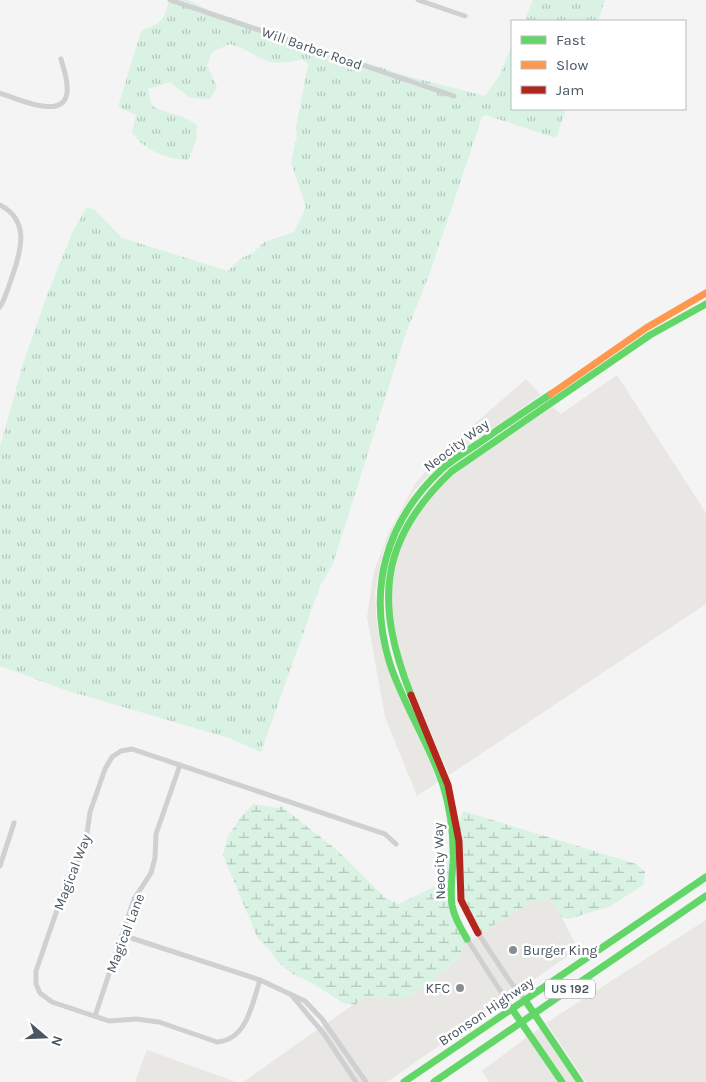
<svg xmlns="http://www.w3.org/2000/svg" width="706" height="1082" viewBox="0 0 706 1082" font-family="Karla,sans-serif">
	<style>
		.commercial { fill: #e8e7e3 }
		.grass { fill: url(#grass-tufts) }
		.wetland { fill: url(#wetland-marsh) }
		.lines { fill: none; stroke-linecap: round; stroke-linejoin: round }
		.street { stroke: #ced0d2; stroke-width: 5 }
		.fast { stroke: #63d668; stroke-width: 7 }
		.slow { stroke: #ff974d; stroke-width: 7 }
		.jam { stroke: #b3261e; stroke-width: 7 }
		.poi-dot { fill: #868d94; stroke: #fff; stroke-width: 2 }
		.labels { text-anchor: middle; stroke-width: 5; stroke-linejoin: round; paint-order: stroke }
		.shield { fill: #fff; stroke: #808990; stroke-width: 1 }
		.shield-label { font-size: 12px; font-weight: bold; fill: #4a5661 }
		.street-label { font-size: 14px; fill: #4a5661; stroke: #fff }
		.poi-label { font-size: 14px; fill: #4a5661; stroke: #fff; text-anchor: start }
	</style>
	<defs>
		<pattern id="grass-tufts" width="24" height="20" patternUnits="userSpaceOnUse" patternTransform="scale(1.25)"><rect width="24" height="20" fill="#d9f2e3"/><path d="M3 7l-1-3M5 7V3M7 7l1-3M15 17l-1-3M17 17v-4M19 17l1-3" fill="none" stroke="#b2c7bb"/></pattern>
		<pattern id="wetland-marsh" width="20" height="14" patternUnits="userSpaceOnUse" patternTransform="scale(1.25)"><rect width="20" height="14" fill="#d9f2e3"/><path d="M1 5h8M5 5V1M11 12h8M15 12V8" fill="none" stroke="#b2c7bb"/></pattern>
	</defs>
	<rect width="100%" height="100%" fill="#f4f4f4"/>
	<g class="commercial">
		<polygon points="617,375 706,513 706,604 449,775 404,670 395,639 391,615 392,588 398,555 403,541 411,523 429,497 462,467 552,407 561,414"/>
		<polygon points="526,379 541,395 455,454 428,476 415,490 398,517 383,551 375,593 377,625 383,652 438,782 417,796 385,717 367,617 374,571 389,532 415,484 442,452"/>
		<polygon points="550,900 556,906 578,949 387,1082 243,1082 364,997 407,999 459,959 465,942 482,935 481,933 531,902"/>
		<polygon points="706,920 706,1082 586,1082 546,1023"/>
		<polygon points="540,1028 576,1082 565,1082 532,1034"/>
		<polygon points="527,1037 558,1082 489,1082 482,1071"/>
		<polygon points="147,1050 236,1082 135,1082"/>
	</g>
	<g class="grass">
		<path d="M176,0H188L209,10L407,76L485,96L499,76L512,45V109H566L556,138L485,115L482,117L429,275L404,338L333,564L320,586L261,752L229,738L65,690L0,666V446L23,364L47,295L73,231L87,207L95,210L122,238L228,271L240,259L254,252L264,242L294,232L306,207L291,162L297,136L296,127L308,64L302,59C265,70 261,54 230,44L212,52L207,65L217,87L210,99L190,98L170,82L148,89L152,106C168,115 181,113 197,125L196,141L188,160C169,160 141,149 132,132L136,115L118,107L141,31C158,23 164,23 168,3Z"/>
		<polygon points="533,0 605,0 598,21 524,21"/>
	</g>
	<g class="wetland">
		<path d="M253,804L279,808L281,806L338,851L385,898L399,904L436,886L450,851C449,888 446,909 465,942L459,959L407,999L364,997L355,1005L343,1003L319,987L291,973L276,960L270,950L258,939L223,855L228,836L241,817Z"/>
		<polygon points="463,811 636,864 645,872 643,885 609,907 568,919 561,917 556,906 550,900 531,902 481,933 464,900 459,821"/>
	</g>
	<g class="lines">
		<g class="street">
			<polyline points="170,0 454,96"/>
			<polyline points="418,0 465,16"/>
			<path d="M0,93C17,99 71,124 67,86C67,77 63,67 61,59"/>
			<path d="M0,205C29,220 22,248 13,274C9,285 6,297 0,307"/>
			<polyline points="0,866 14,823"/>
			<polyline points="478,933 509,980 525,1000"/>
			<polyline points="122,935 260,980 305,1001 322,1019 366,1082"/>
			<polyline points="467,939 512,1009"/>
			<path d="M260,980C252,1004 247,1040 217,1042L159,1022L136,1019L109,1021L52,1002L40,993L36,984V971L69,875L85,848L90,812L105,769L112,757L121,751L132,749L385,834L396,844"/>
			<polyline points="293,997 324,1034 356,1082"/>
			<polyline points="95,1016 134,899 151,873 155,858 156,834 180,765"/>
		</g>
		<g class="fast">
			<path d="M411,695C375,604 378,540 452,471L650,335L706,304"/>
			<path d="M467,939C461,929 454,917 452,905C450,891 452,877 453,863C454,836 451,811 443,785C429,743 404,706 390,664C367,590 385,522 442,469C453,459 467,451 479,443C503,426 527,410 551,394"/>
			<polyline points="525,1000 580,1082"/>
			<polyline points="512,1009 562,1082"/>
			<polyline points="404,1082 706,877"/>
			<polyline points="434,1082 706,896"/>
		</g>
		<polyline class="slow" points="551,394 646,328 706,293"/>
		<polyline class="jam" points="411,695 448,785 459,841 461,900 478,933"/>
	</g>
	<g class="poi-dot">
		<circle cx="513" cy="950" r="5"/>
		<circle cx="460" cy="988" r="5"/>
	</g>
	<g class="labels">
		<rect class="shield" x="545" y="979.5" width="50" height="19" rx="4"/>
		<g class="shield-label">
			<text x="570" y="993">US 192</text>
		</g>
		<g class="street-label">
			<text transform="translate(312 48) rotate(19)" y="5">Will Barber Road</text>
			<text transform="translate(456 445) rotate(-37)" y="5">Neocity Way</text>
			<text transform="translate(439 861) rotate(-92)" y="5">Neocity Way</text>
			<text transform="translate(72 872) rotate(-69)" y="5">Magical Way</text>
			<text transform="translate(125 933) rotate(-69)" y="5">Magical Lane</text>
			<text transform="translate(486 1011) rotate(-34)" y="5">Bronson Highway</text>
		</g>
		<g class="poi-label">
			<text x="523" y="955">Burger King</text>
			<text x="450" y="993" text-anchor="end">KFC</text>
		</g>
	</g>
	<rect x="511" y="20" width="175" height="90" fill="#ffffff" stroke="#b7bbc0"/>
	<rect x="521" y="36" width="25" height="8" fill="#63d668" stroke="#b7bbc0"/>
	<text x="556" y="45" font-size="15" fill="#4a5661">Fast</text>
	<rect x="521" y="61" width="25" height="8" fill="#ff974d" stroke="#b7bbc0"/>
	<text x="556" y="70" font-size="15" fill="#4a5661">Slow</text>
	<rect x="521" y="86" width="25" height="8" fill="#b3261e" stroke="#b7bbc0"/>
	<text x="556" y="95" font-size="15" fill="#4a5661">Jam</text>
	<g transform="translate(45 1037) rotate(109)" stroke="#ffffff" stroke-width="4" paint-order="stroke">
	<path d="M0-4L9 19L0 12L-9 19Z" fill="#4a5661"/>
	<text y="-8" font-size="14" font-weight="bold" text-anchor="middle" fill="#4a5661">N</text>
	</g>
</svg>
